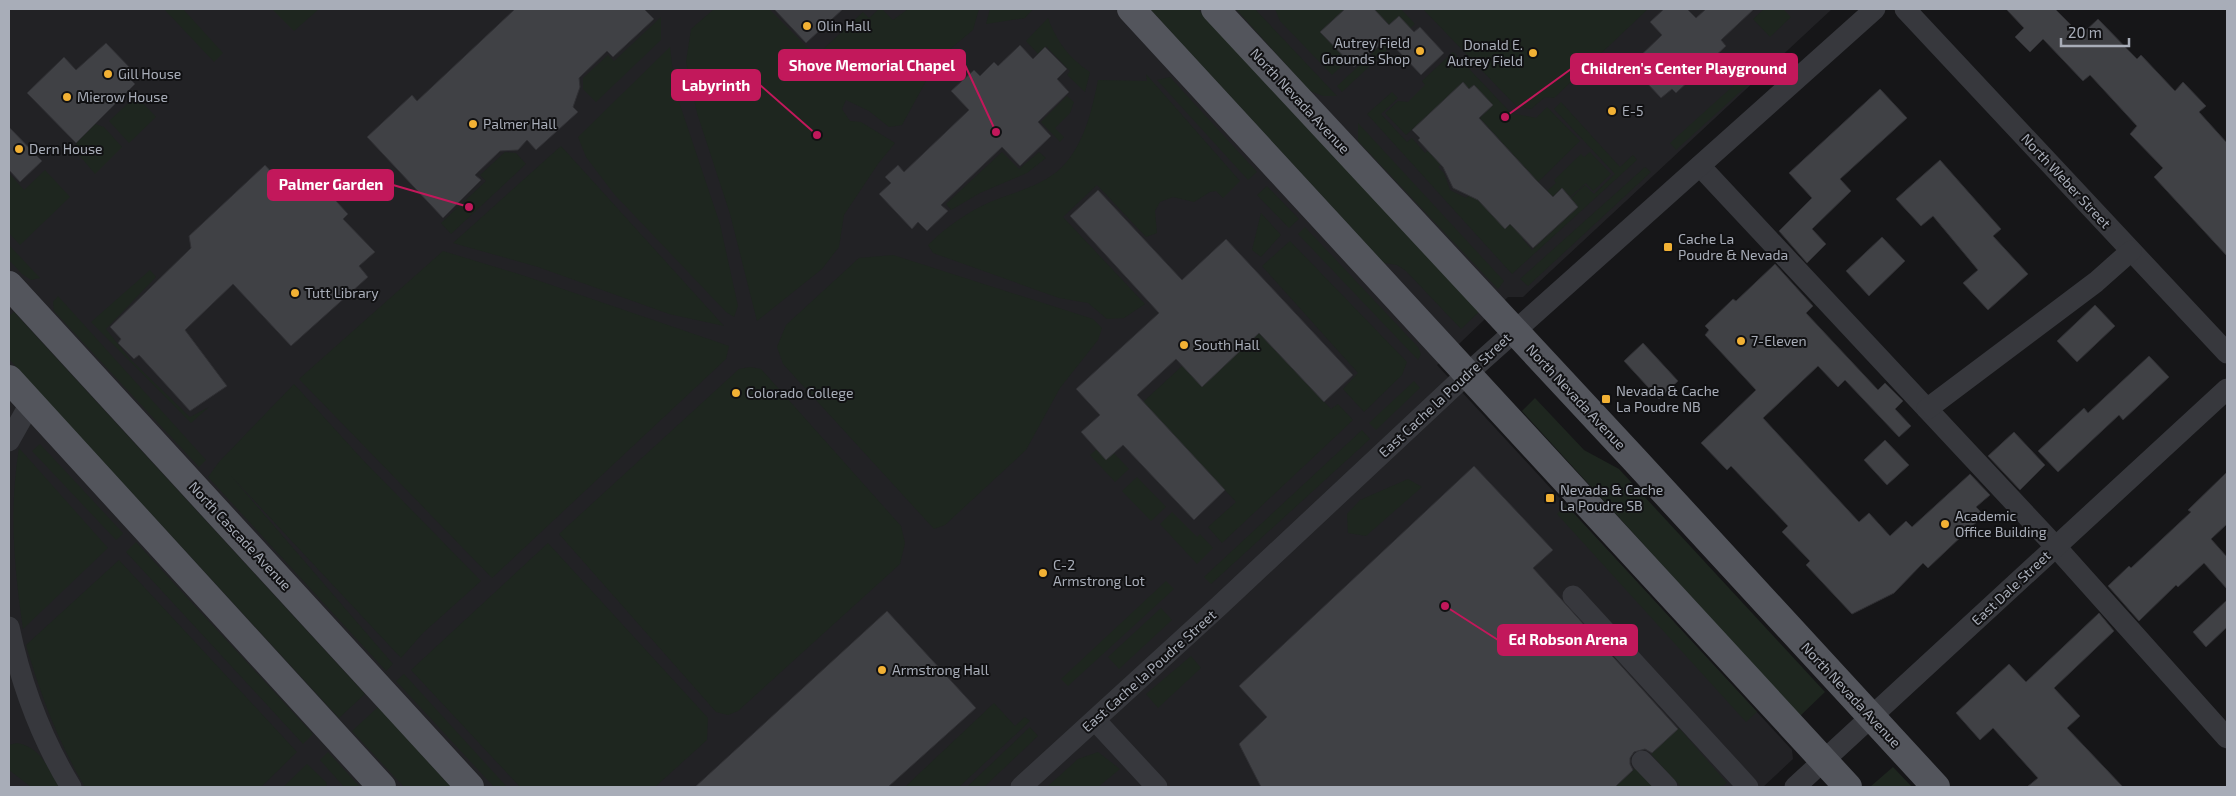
<svg xmlns="http://www.w3.org/2000/svg" width="2236" height="796" viewBox="0 0 2236 796" font-family="'Exo 2',sans-serif">
	<style>
		.built { fill: #222225 }
		.green { fill: #1e261f }
		.building { fill: #404145; stroke: #303034 }
		.lines { fill: none; stroke-linecap: round; stroke-linejoin: round }
		.minor { stroke: #37383d; stroke-width: 21 }
		.major { stroke: #53555c; stroke-width: 28 }
		.poi-dot { fill: #f2b134; stroke: #111113; stroke-width: 2 }
		.labels { text-anchor: middle; stroke-width: 4; stroke-linejoin: round; paint-order: stroke }
		.poi-label { font-size: 14px; fill: #a8adb8; stroke: #111113; text-anchor: start }
		.street-label { font-size: 14px; fill: #a8adb8; stroke: #111113 }
		.leader { fill: none; stroke: #c2185b; stroke-width: 2 }
		.callout-dot { fill: #c2185b; stroke: #111113; stroke-width: 2 }
		.callout { fill: #c2185b; stroke: #c2185b; stroke-width: 2 }
		.callout-label { font-size: 15px; text-anchor: middle; font-weight: bold; fill: #fff }
	</style>
	<rect width="100%" height="100%" fill="#161618"/>
	<polygon class="built" points="9,9 1832,9 1523,297 1508,297 1437,365 1792,750 1793,759 1763,787 9,787"/>
	<g class="green">
		<polygon points="164,9 183,9 223,53 214,62"/>
		<polygon points="272,9 319,9 294,31"/>
		<polygon points="714,9 769,9 816,56 863,12 869,18 879,9 882,9 893,20 908,9 979,9 973,30 948,51 931,72 902,125 889,127 869,111 846,100 842,109 850,121 861,122 895,143 878,164 844,215 839,247 822,269 757,321 730,214 697,113 686,62 691,29"/>
		<polygon points="990,9 1033,9 1025,18 986,24"/>
		<polygon points="1150,9 1198,9 1479,312 1461,329 1406,271 1397,265 1384,263"/>
		<polygon points="1236,9 1255,9 1337,96 1323,96 1310,91"/>
		<polygon points="1275,9 1345,9 1320,32 1347,61 1332,75 1280,21"/>
		<polygon points="1374,9 1401,9 1415,24 1342,92 1337,86 1405,23 1399,16 1389,25"/>
		<polygon points="1423,9 1648,9 1554,98 1545,97 1531,109 1516,106"/>
		<polygon points="1764,9 1783,9 1791,17 1770,37 1753,19"/>
		<polygon points="661,17 661,40 596,102 583,89 583,78 608,55 614,61"/>
		<path d="M1048,18C1057,42 1069,58 1090,72L1085,92L1067,75L1070,71L1046,46L1038,54L1026,41Z"/>
		<polygon points="670,47 675,90 720,224 738,306 734,317 726,312 614,194 586,157 578,137"/>
		<polygon points="1453,52 1511,113 1536,118 1547,107 1580,141 1538,182 1480,118 1493,105 1474,85 1469,89 1463,83 1406,135 1385,113 1398,101 1408,102 1425,85 1422,81"/>
		<path d="M1146,74L1240,181L1223,198L1216,191L1210,192L1194,202L1173,197L1160,202L1155,211L1157,233L1146,237L1097,185L1063,217L1145,304L1124,318L1107,319L1088,303L1059,298L933,253L928,245C946,227 966,213 990,202C1014,192 1043,186 1062,167C1084,145 1092,110 1098,80L1147,81Z"/>
		<polygon points="1744,76 1750,83 1676,150 1670,143"/>
		<polygon points="1170,77 1257,172 1248,180 1157,80"/>
		<polygon points="1392,92 1398,98 1381,114 1407,142 1412,138 1425,153 1429,150 1442,163 1438,167 1444,173 1450,190 1466,198 1472,193 1505,228 1510,224 1530,230 1522,238 1532,250 1578,207 1571,198 1585,185 1594,194 1615,174 1554,109 1561,102 1620,167 1633,155 1637,160 1512,274 1367,114"/>
		<polygon points="136,96 156,117 129,143 109,121"/>
		<polygon points="1067,96 1074,102 1070,113 1055,128 1064,137 1060,142 1041,122"/>
		<polygon points="1358,123 1504,281 1498,289 1358,141"/>
		<polygon points="95,124 104,127 122,147 95,174 80,156 76,143"/>
		<polygon points="561,146 724,326 669,314 538,267 453,243"/>
		<polygon points="505,152 516,153 526,164 451,234 441,223 486,181 480,175"/>
		<polygon points="1002,152 1019,169 1039,152 1046,158 1027,173 980,193 951,210 946,204"/>
		<polygon points="1590,152 1611,174 1593,191 1586,183 1570,197 1562,188 1552,197 1547,191 1556,183 1554,180 1581,154 1584,157"/>
		<polygon points="1645,167 1651,172 1528,286 1520,279"/>
		<polygon points="45,170 70,197 20,245 9,233 9,173 24,190"/>
		<polygon points="1267,186 1299,219 1289,228 1257,195"/>
		<polygon points="1261,213 1281,235 1261,257 1252,250"/>
		<polygon points="1305,227 1418,347 1421,354 1418,360 1298,234"/>
		<polygon points="1290,241 1407,362 1402,375 1364,412 1343,389 1358,373 1262,266"/>
		<polygon points="9,245 40,278 31,280 22,274 9,260"/>
		<polygon points="443,251 525,276 729,346 726,359 492,578 299,379"/>
		<polygon points="893,255 1093,319 1102,328 1098,340 1060,388 1026,450 945,525 934,529 783,364 777,347 786,325 859,258"/>
		<polygon points="150,270 156,277 106,329 130,359 190,417 209,407 191,423 91,322"/>
		<polygon points="58,296 206,460 199,467 54,311 53,302"/>
		<polygon points="14,312 365,694 339,718 9,359 9,316"/>
		<polygon points="1259,333 1331,409 1338,404 1353,420 1222,543 1208,527 1236,502 1143,402 1182,366"/>
		<polygon points="750,367 761,369 901,526 905,543 900,564 738,711 728,715 716,712 559,534 739,369"/>
		<polygon points="1414,381 1420,388 1376,430 1369,423"/>
		<polygon points="294,384 361,458 481,581 423,633 401,658 231,476 393,664 386,671 208,477 219,462"/>
		<polygon points="1535,398 1584,450 1619,469 1825,692 1800,716 1522,411"/>
		<polygon points="1362,430 1370,439 1211,584 1204,577"/>
		<polygon points="1104,443 1129,469 1115,482 1090,455"/>
		<polygon points="40,444 123,533 123,534 116,540 32,451"/>
		<path d="M19,448L108,548L23,629C14,567 9,509 19,448Z"/>
		<polygon points="1137,477 1166,507 1151,521 1122,491"/>
		<polygon points="1408,479 1422,487 1366,536 1348,533 1347,514 1360,500"/>
		<polygon points="1566,505 1757,712 1746,722 1557,514"/>
		<polygon points="1172,512 1197,537 1200,534 1213,548 1197,564 1160,524"/>
		<polygon points="136,542 313,734 303,744 126,552"/>
		<polygon points="548,543 708,718 707,740 655,787 520,787 411,670"/>
		<path d="M119,560L297,752L261,787H85C58,742 41,696 26,645Z"/>
		<polygon points="1166,581 1174,589 1068,686 1061,679"/>
		<polygon points="1161,608 1172,620 1119,669 1108,657"/>
		<polygon points="1191,656 1201,668 1158,708 1146,694"/>
		<polygon points="404,674 507,787 494,787 396,681"/>
		<polygon points="994,703 1015,726 1025,717 1030,721 959,787 905,787"/>
		<polygon points="378,707 451,787 404,787 352,731"/>
		<polygon points="1030,727 1038,736 984,787 967,787"/>
		<polygon points="1679,728 1727,783 1721,787 1681,787 1651,754"/>
		<path d="M17,743C42,748 47,767 59,787H31L9,770V745Z"/>
		<polygon points="328,752 360,787 344,787 320,760"/>
		<polygon points="1098,752 1120,769 1098,787 1047,787 1078,759"/>
		<polygon points="307,764 326,782 327,787 283,787"/>
		<polygon points="1638,766 1657,787 1615,787"/>
		<polygon points="1893,767 1912,787 1870,787"/>
	</g>
	<g class="building">
		<polygon points="515,9 644,9 654,19 613,57 607,51 579,78 580,87 573,107 578,112 536,150 527,140 518,150 500,151 475,175 481,180 443,218 367,137 412,95 417,101"/>
		<polygon points="774,9 843,9 806,43"/>
		<polygon points="1345,9 1374,9 1389,25 1399,16 1414,32 1420,27 1444,53 1421,75 1387,39 1354,67 1320,32"/>
		<polygon points="1664,9 1687,9 1696,18 1706,9 1754,9 1721,40 1726,46 1676,93 1672,89 1661,98 1632,67 1636,63 1635,61 1662,35 1650,22"/>
		<polygon points="2006,9 2055,9 2081,35 2098,19 2137,59 2141,55 2175,91 2183,82 2206,106 2199,112 2227,143 2227,256 2154,177 2163,168 2130,134 2137,126 2090,75 2083,81 2043,39 2030,52 2015,37 2024,28"/>
		<polygon points="106,43 133,71 128,77 135,84 76,143 27,93 64,57 76,70"/>
		<polygon points="1020,45 1033,59 1045,47 1067,69 1057,79 1069,92 1038,122 1051,136 1020,166 1002,147 941,205 948,211 927,231 918,222 912,229 879,194 891,183 885,177 898,165 904,172 969,110 951,91 974,70 980,76 994,62 998,66"/>
		<polygon points="1463,82 1469,89 1474,85 1493,105 1479,118 1538,182 1553,197 1562,188 1578,207 1533,248 1510,224 1505,229 1478,200 1453,188 1443,167 1418,140 1420,138 1412,130"/>
		<polygon points="1880,89 1907,118 1840,179 1851,191 1812,229 1826,244 1807,263 1779,231 1812,198 1789,173"/>
		<polygon points="9,127 42,161 20,182 9,170"/>
		<polygon points="1940,160 2001,229 1993,236 2028,274 1988,310 1963,283 1978,270 1933,216 1921,226 1896,199"/>
		<polygon points="265,165 294,197 315,178 348,214 343,219 375,252 359,266 368,277 291,346 233,284 185,330 227,386 190,411 139,355 134,359 118,343 121,339 110,327 191,248 189,236"/>
		<polygon points="1098,190 1182,280 1226,239 1353,375 1324,402 1259,333 1202,387 1176,359 1137,395 1225,490 1194,520 1123,445 1106,460 1081,432 1100,415 1076,389 1159,313 1070,216"/>
		<polygon points="1882,237 1905,261 1869,296 1846,271"/>
		<polygon points="1775,264 1813,306 1806,313 1878,390 1885,383 1903,401 1895,409 1911,426 1899,437 1845,380 1838,387 1818,366 1763,418 1859,522 1869,513 1890,536 1906,521 1912,527 1970,474 1990,495 1976,507 1984,515 1928,568 1923,563 1894,593 1852,614 1806,565 1810,561 1782,532 1788,526 1731,466 1727,470 1701,443 1756,390 1705,335 1709,330 1705,326 1733,299 1736,301"/>
		<polygon points="2095,305 2115,326 2077,362 2057,341"/>
		<polygon points="1643,343 1678,381 1659,399 1624,361"/>
		<polygon points="2149,356 2169,377 2123,420 2119,415 2058,472 2038,451 2084,408 2088,413"/>
		<polygon points="2014,432 2045,465 2020,490 1988,456"/>
		<polygon points="1885,440 1909,465 1887,485 1864,460"/>
		<polygon points="1474,466 1553,550 1533,568 1678,729 1652,753 1645,749 1634,752 1630,758 1630,764 1633,770 1615,787 1261,787 1239,744 1267,717 1239,686"/>
		<polygon points="2227,472 2227,524 2211,539 2227,557 2227,589 2204,563 2178,587 2176,585 2139,621 2108,586 2129,566 2131,568 2191,512 2188,510"/>
		<polygon points="2227,600 2227,627 2206,647 2193,632"/>
		<polygon points="887,611 976,708 888,787 695,787"/>
		<polygon points="2099,613 2114,631 2054,688 2080,716 2067,728 2123,787 2027,787 2038,778 1993,728 1980,740 1956,713 2009,664 2026,682"/>
	</g>
	<g class="lines">
		<g class="minor">
			<polyline points="1905,9 2227,353"/>
			<polyline points="1700,166 2056,547 2227,738"/>
			<polyline points="1927,409 2096,282 2131,251"/>
			<polyline points="9,441 31,402"/>
			<polyline points="1573,596 1748,787"/>
			<path d="M9,627C21,684 41,738 71,787"/>
			<polyline points="1095,720 1157,787"/>
			<polyline points="1642,761 1667,787"/>
			<polyline points="1021,787 1218,607 1468,373 1875,9"/>
			<polyline points="1795,787 2227,389"/>
		</g>
		<g class="major">
			<polyline points="1131,9 1848,787"/>
			<polyline points="1215,9 1634,459 1936,787"/>
			<polyline points="9,285 470,787"/>
			<polyline points="9,379 382,787"/>
		</g>
	</g>
	<g class="poi-dot">
		<circle cx="807" cy="26" r="5"/>
		<circle cx="1420" cy="51" r="5"/>
		<circle cx="1533" cy="53" r="5"/>
		<circle cx="108" cy="74" r="5"/>
		<circle cx="67" cy="97" r="5"/>
		<circle cx="1612" cy="111" r="5"/>
		<circle cx="473" cy="124" r="5"/>
		<circle cx="19" cy="149" r="5"/>
		<rect x="1663" y="242" width="10" height="10" rx="2.5"/>
		<circle cx="295" cy="293" r="5"/>
		<circle cx="1741" cy="341" r="5"/>
		<circle cx="1184" cy="345" r="5"/>
		<circle cx="736" cy="393" r="5"/>
		<rect x="1601" y="394" width="10" height="10" rx="2.5"/>
		<rect x="1545" y="493" width="10" height="10" rx="2.5"/>
		<circle cx="1945" cy="524" r="5"/>
		<circle cx="1043" cy="573" r="5"/>
		<circle cx="882" cy="670" r="5"/>
	</g>
	<g class="labels">
		<g class="poi-label">
			<text x="817" y="31">Olin Hall</text>
			<text x="1410" y="48" text-anchor="end">Autrey Field<tspan x="1410" dy="16">Grounds Shop</tspan></text>
			<text x="1523" y="50" text-anchor="end">Donald E.<tspan x="1523" dy="16">Autrey Field</tspan></text>
			<text x="118" y="79">Gill House</text>
			<text x="77" y="102">Mierow House</text>
			<text x="1622" y="116">E-5</text>
			<text x="483" y="129">Palmer Hall</text>
			<text x="29" y="154">Dern House</text>
			<text x="1678" y="244">Cache La<tspan x="1678" dy="16">Poudre &amp; Nevada</tspan></text>
			<text x="305" y="298">Tutt Library</text>
			<text x="1751" y="346">7-Eleven</text>
			<text x="1194" y="350">South Hall</text>
			<text x="1616" y="396">Nevada &amp; Cache<tspan x="1616" dy="16">La Poudre NB</tspan></text>
			<text x="746" y="398">Colorado College</text>
			<text x="1560" y="495">Nevada &amp; Cache<tspan x="1560" dy="16">La Poudre SB</tspan></text>
			<text x="1955" y="521">Academic<tspan x="1955" dy="16">Office Building</tspan></text>
			<text x="1053" y="570">C-2<tspan x="1053" dy="16">Armstrong Lot</tspan></text>
			<text x="892" y="675">Armstrong Hall</text>
		</g>
		<g class="street-label">
			<text transform="translate(1300 101) rotate(47)" y="5">North Nevada Avenue</text>
			<text transform="translate(2066 181) rotate(47)" y="5">North Weber Street</text>
			<text transform="translate(1445 395) rotate(-43)" y="5">East Cache la Poudre Street</text>
			<text transform="translate(1576 397) rotate(47)" y="5">North Nevada Avenue</text>
			<text transform="translate(240 536) rotate(47)" y="5">North Cascade Avenue</text>
			<text transform="translate(2011 588) rotate(-43)" y="5">East Dale Street</text>
			<text transform="translate(1149 671) rotate(-42)" y="5">East Cache la Poudre Street</text>
			<text transform="translate(1851 695) rotate(47)" y="5">North Nevada Avenue</text>
		</g>
	</g>
	<path class="leader" d="M996 132L965 65M1505 117L1571 69M817 135L760 85M469 207L393 185M1445 606L1498 640"/>
	<g class="callout-dot">
		<circle cx="996" cy="132" r="5"/>
		<circle cx="1505" cy="117" r="5"/>
		<circle cx="817" cy="135" r="5"/>
		<circle cx="469" cy="207" r="5"/>
		<circle cx="1445" cy="606" r="5"/>
	</g>
	<g class="callout">
		<rect x="779" y="50" width="186" height="30" rx="5"/>
		<rect x="1571" y="54" width="226" height="30" rx="5"/>
		<rect x="672" y="70" width="88" height="30" rx="5"/>
		<rect x="268" y="170" width="125" height="30" rx="5"/>
		<rect x="1498" y="625" width="139" height="30" rx="5"/>
	</g>
	<g class="callout-label">
		<text x="872" y="71">Shove Memorial Chapel</text>
		<text x="1684" y="74">Children's Center Playground</text>
		<text x="716" y="91">Labyrinth</text>
		<text x="331" y="190">Palmer Garden</text>
		<text x="1568" y="645">Ed Robson Arena</text>
	</g>
	<rect width="2236" height="796" fill="none" stroke="#a8adb8" stroke-width="20"/>
	<path d="M2061 38v8h68v-8" fill="none" stroke="#a8adb8" stroke-width="2.5"/>
	<text x="2068" y="38" font-size="15" fill="#a8adb8" stroke="#111113" stroke-width="4" paint-order="stroke">20 m</text>
</svg>
